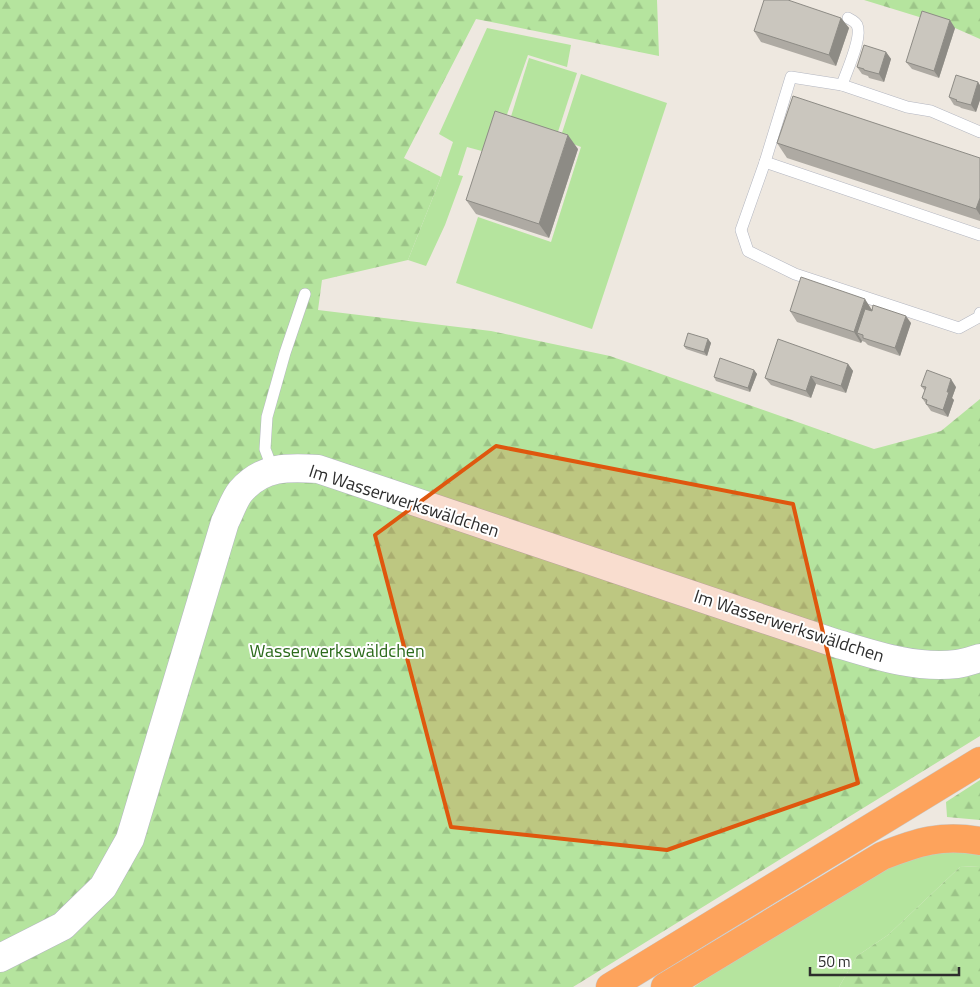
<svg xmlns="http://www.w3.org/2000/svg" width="980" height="987" viewBox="0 0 980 987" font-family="'Titillium Web',sans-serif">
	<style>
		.grass { fill: #b5e49e }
		.forest { fill: url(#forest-firs) }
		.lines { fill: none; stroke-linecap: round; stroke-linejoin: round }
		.lane-casing { stroke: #b3b6c0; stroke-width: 12 }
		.secondary-casing { stroke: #b3b6c0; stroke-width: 29 }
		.highway-casing { stroke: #c8c8c8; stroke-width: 29 }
		.lane { stroke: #fff; stroke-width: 11 }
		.secondary { stroke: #fff; stroke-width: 28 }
		.highway { stroke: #fda35c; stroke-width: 28 }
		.wall { fill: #aeaaa3 }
		.shaded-wall { fill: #8d8b85 }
		.building { fill: #cac6be; stroke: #8d8b85 }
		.marked { fill: #df570e; fill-opacity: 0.2; stroke: #df570e; stroke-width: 4; stroke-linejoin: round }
		.labels { text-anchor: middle; stroke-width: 4; stroke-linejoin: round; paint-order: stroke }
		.street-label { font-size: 18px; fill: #2d2d2d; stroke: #fff }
		.park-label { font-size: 18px; fill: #2c6b1c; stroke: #fff }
	</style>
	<defs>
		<pattern id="forest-firs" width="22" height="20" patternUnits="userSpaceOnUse" patternTransform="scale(1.25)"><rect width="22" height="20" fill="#b5e49e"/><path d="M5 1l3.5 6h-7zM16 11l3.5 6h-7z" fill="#9cc488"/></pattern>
	</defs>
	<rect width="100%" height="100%" fill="#eee8e0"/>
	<g class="grass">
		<polygon points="487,28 571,45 567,67 528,55 493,154 467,147 458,175 463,176 445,225 426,266 408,260 441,177 453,142 439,134"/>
		<polygon points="529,58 577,73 556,138 509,123"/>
		<polygon points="581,74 667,103 592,329 456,283 478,217 551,242 581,147 560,139"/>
		<polygon points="978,852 980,853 980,866 960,867 888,935 857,956 839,987 694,987 734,959 874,874 922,853"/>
	</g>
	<g class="forest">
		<polygon points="0,0 657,0 659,56 476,19 404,158 441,177 408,260 322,280 318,310 491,331 610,356 874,449 941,431 980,399 980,736 573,987 0,987"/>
		<polygon points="864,0 980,0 980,39 955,28"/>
		<polygon points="980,780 980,820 947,817 946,802"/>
		<polygon points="980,866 980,987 839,987 857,956 888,935 960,867"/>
	</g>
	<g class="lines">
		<g class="lane-casing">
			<g id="lane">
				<path d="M842,85C846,72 863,37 857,25C855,21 851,20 848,18"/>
				<polyline points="980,132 931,111 907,107 842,85 791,77 765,162 741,230 748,251 795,274 959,328 979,317 980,313"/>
				<polyline points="765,162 980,235"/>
				<polyline points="273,470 265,449 267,417 285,353 305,294"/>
			</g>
		</g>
		<g class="secondary-casing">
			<path id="secondary" d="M0,958L63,926L103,887L130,839L225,522C230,513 234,499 241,491C263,466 288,467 318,469L835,643C875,655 915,669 957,664C965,663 973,660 980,658"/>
		</g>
		<g class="highway-casing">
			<g id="highway">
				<polyline points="610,987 980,761"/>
				<path d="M665,987L882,856C917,842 942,834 980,841"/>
			</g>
		</g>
		<use href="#lane" class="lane"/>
		<use href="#secondary" class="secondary"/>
		<use href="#highway" class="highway"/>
	</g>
	<g class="wall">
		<polygon points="841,18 849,28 836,66 761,42 754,31"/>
		<polygon points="955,28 939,78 912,69 906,62"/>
		<polygon points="886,52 891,59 884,82 869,78 868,76 862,74 857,67"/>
		<polygon points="980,85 980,100 976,112 961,108 960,107 954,105 949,97"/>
		<polygon points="777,143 980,158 980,221 787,158"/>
		<polygon points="578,149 549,238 476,214 466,200"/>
		<polygon points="872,309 911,323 900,356 868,345 865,342 862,341 861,343 797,322 790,311"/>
		<polygon points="708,339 711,343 707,356 686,349 684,346"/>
		<polygon points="848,364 853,371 846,393 816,384 811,398 771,385 765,378"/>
		<polygon points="754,370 757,374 750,392 716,381 714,377"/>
		<polygon points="921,386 956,387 952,398 954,400 948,417 931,411 922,398 925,391"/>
	</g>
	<g class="shaded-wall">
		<polygon points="841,18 849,28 836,66 829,55"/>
		<polygon points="950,20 955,28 939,78 934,71"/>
		<polygon points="886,52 891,59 884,82 879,74"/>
		<polygon points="978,82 980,85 980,100 976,112 971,105"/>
		<polygon points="568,135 578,149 549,238 539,224"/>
		<polygon points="980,198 980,215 976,209"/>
		<polygon points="865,299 872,310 863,335 857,333 862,341 861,343 854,332"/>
		<polygon points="906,316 911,323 900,356 895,348"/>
		<polygon points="708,339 711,343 707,356 704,352"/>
		<polygon points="848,364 853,371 846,393 841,386"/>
		<polygon points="754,370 757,374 750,392 748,388"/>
		<polygon points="811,376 816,384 811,398 806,391"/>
		<polygon points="951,379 956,387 952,398 954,400 948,417 943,410 947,392"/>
	</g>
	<g class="building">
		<polygon points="764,0 788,0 841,18 829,55 754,31"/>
		<polygon points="922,11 950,20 934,71 906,62"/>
		<polygon points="864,45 886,52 879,74 864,70 864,69 857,67"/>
		<polygon points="956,75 978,82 971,105 956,101 957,100 949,97"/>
		<polygon points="793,96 980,158 980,198 976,209 777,143"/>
		<polygon points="495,111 568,135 539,224 466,200"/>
		<polygon points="801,277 865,299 854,332 790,311"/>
		<polygon points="873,305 906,316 895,348 863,338 863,335 857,333 865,309 872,311"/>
		<polygon points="688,333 708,339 704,352 684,346"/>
		<polygon points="778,339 848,364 841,386 811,376 806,391 765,378"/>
		<polygon points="720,358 754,370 748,388 714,377"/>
		<polygon points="927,370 951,379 947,392 949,392 943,410 926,404 927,400 922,398 926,387 921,386"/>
	</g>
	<path class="marked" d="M496,446L793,504L858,783L667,850L451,827L375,535Z"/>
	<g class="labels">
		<g class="street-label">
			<text transform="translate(404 501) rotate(18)" y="6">Im Wasserwerkswäldchen</text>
			<text transform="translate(789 626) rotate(18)" y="6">Im Wasserwerkswäldchen</text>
		</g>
		<g class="park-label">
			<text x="337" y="657">Wasserwerkswäldchen</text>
		</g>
	</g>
	<path d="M810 967v8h149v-8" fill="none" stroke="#2d2d2d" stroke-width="2.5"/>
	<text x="818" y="967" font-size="15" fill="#2d2d2d" stroke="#ffffff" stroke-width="4" paint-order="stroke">50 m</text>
</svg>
